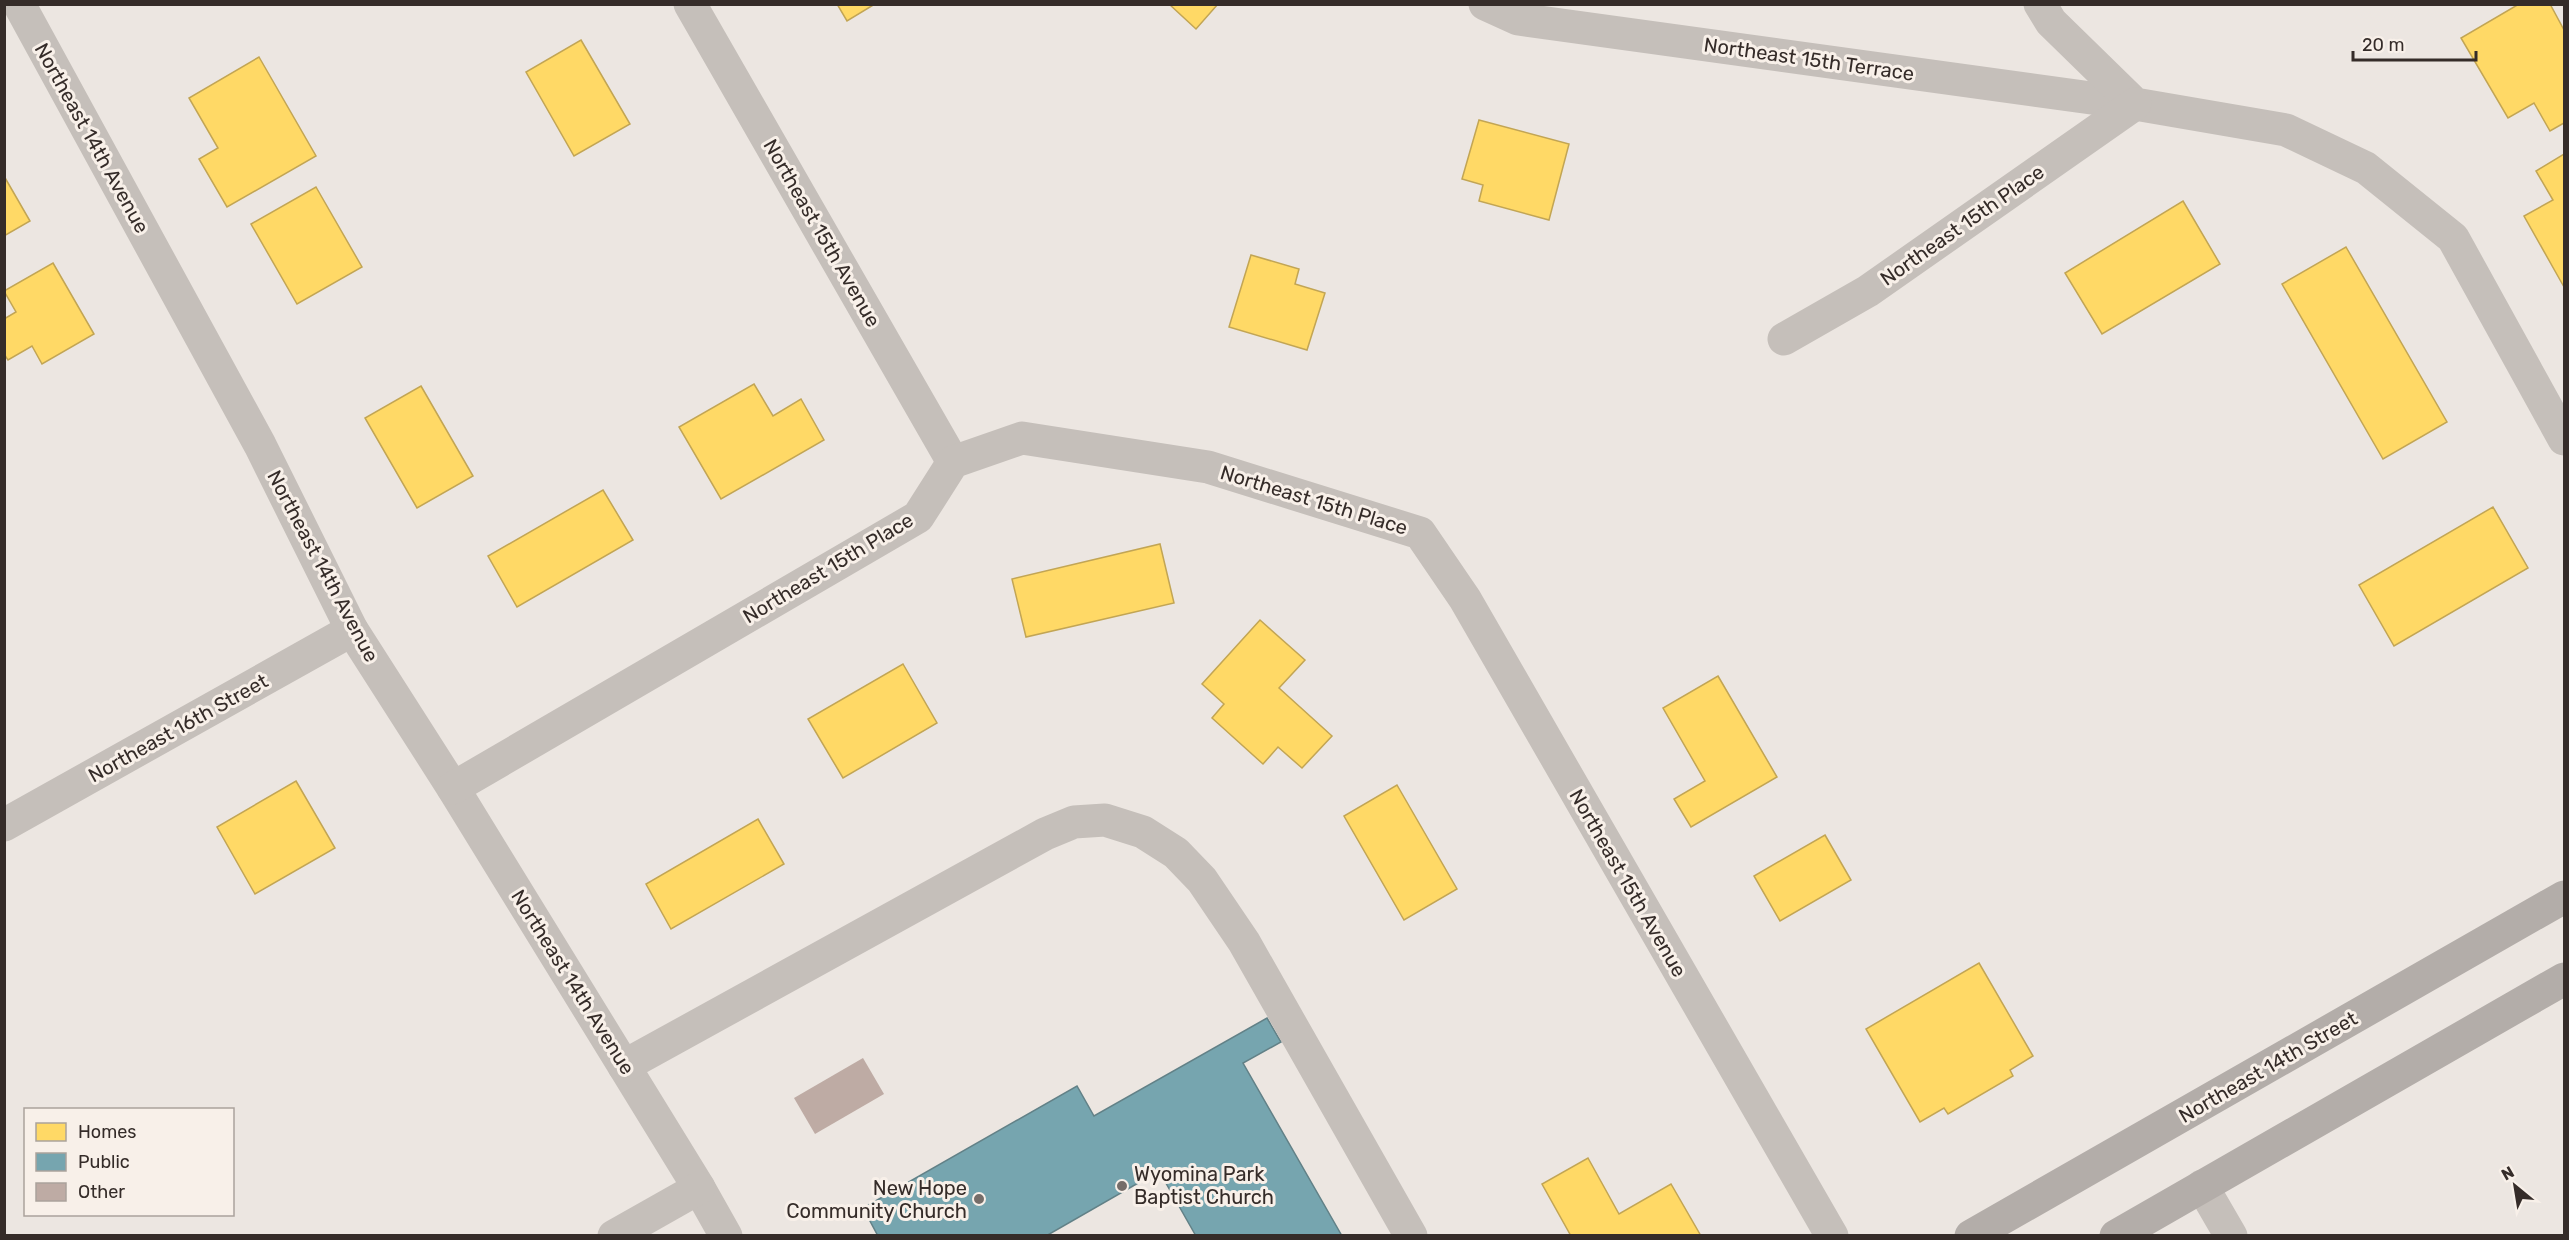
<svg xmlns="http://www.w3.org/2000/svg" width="2569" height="1240" viewBox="0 0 2569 1240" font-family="Rubik,sans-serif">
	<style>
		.homes { fill: #ffd966; stroke: #c2a554; stroke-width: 1.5 }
		.public { fill: #76a5af; stroke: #628187; stroke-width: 1.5 }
		.building { fill: #beaba4 }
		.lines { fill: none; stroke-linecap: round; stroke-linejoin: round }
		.minor { stroke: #c5bfba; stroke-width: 33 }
		.major { stroke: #b3ada9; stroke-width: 33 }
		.poi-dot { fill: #756d69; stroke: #f8f0e9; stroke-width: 2 }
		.labels { text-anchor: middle; stroke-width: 6; stroke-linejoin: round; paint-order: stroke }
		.street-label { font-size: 20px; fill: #352c29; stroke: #f8f0e9 }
		.poi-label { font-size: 20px; fill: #352c29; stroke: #f8f0e9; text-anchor: start }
	</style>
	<rect width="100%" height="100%" fill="#ece6e1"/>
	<g class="homes">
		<polygon points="837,4 875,4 847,21"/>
		<polygon points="1169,4 1218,4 1196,29"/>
		<polygon points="2519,4 2550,4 2564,30 2564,123 2550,131 2534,103 2508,118 2461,38"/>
		<polygon points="581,40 630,124 574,156 526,72"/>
		<polygon points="259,57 316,156 227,207 199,159 218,148 189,98"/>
		<polygon points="1479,120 1569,144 1549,220 1479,201 1483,185 1462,179"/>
		<polygon points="2564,154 2564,287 2524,216 2553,200 2536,171"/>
		<polygon points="4,176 30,221 4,236"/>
		<polygon points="316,187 362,267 297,304 251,224"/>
		<polygon points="2183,201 2220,264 2102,334 2065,273"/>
		<polygon points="2346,247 2447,422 2383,459 2282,284"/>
		<polygon points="1251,255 1299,269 1295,284 1325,293 1307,350 1229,327"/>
		<polygon points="53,263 94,334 42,364 32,346 8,360 4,354 4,319 16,312 4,291"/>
		<polygon points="754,384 773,416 801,399 824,440 721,499 679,427"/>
		<polygon points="421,386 473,476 417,508 365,418"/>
		<polygon points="603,490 633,540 517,607 488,556"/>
		<polygon points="2493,507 2528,568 2394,646 2359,585"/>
		<polygon points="1160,544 1174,603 1026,637 1012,579"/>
		<polygon points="1260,620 1305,660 1279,688 1332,736 1302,768 1278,747 1263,764 1212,718 1224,704 1202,684"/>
		<polygon points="903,664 937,723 843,778 808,719"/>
		<polygon points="1718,676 1777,777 1691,827 1674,799 1705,781 1663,708"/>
		<polygon points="296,781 335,848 255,894 217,827"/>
		<polygon points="1397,785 1457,889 1404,920 1344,816"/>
		<polygon points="758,819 784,864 671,929 646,884"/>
		<polygon points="1825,835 1851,880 1780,921 1754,876"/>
		<polygon points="1979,963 2033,1056 2010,1070 2013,1076 1948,1114 1944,1108 1920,1122 1866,1029"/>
		<polygon points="1588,1158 1619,1214 1671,1184 1701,1236 1571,1236 1542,1184"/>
	</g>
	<polygon class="public" points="1267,1018 1281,1042 1243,1063 1342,1236 1196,1236 1159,1171 1046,1236 878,1236 863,1208 1077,1086 1094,1116"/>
	<polygon class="building" points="863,1058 884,1094 815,1134 794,1098"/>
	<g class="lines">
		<g class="minor">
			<polyline points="19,4 260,445 352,630 453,788 699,1188 726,1236"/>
			<polyline points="690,4 953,462"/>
			<polyline points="1485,4 1518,19 2135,104"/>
			<polyline points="2040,4 2051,22 2135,104 2286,130 2366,168 2453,238 2564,439"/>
			<polyline points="1784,339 1868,291 2135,104"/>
			<polyline points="453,788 918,517 953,462 1022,438 1208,467 1420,533 1465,599 1832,1236"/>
			<polyline points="4,825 352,630"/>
			<polyline points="624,1066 1045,834 1074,822 1105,820 1143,832 1176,853 1202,880 1244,942 1411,1236"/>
			<polyline points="2202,1186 2231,1236"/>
			<polyline points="614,1236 699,1188"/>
		</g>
		<g class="major">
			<polyline points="1971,1236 2564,897"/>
			<polyline points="2116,1236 2564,979"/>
		</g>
	</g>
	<g class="poi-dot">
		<circle cx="1122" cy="1186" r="6"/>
		<circle cx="979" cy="1199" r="6"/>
	</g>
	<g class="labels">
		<g class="street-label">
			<text transform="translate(1809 59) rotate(8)" y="7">Northeast 15th Terrace</text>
			<text transform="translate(92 138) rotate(61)" y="7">Northeast 14th Avenue</text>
			<text transform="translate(1962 225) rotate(-35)" y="7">Northeast 15th Place</text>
			<text transform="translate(822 233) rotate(60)" y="7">Northeast 15th Avenue</text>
			<text transform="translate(1314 500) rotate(17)" y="7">Northeast 15th Place</text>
			<text transform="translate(323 566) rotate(62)" y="7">Northeast 14th Avenue</text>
			<text transform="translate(828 568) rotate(-31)" y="7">Northeast 15th Place</text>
			<text transform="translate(178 728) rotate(-29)" y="7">Northeast 16th Street</text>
			<text transform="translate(1628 883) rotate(60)" y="7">Northeast 15th Avenue</text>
			<text transform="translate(573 982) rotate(58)" y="7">Northeast 14th Avenue</text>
			<text transform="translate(2268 1067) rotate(-30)" y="7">Northeast 14th Street</text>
		</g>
		<g class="poi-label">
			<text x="1134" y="1181">Wyomina Park<tspan x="1134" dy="23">Baptist Church</tspan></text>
			<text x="967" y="1195" text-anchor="end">New Hope<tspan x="967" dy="23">Community Church</tspan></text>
		</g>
	</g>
	<rect width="2569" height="1240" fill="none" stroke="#352c29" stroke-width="12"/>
	<rect x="24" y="1108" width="210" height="108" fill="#f8f0e9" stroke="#aaa29c" stroke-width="1.5"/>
	<rect x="36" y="1123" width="30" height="18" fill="#ffd966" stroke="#aaa29c" stroke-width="1.5"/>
	<text x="78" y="1138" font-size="18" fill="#352c29">Homes</text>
	<rect x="36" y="1153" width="30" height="18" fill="#76a5af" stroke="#aaa29c" stroke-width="1.5"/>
	<text x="78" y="1168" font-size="18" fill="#352c29">Public</text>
	<rect x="36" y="1183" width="30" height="18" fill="#beaba4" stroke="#aaa29c" stroke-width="1.5"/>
	<text x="78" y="1198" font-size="18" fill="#352c29">Other</text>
	<g transform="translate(2515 1186) rotate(330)" stroke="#f8f0e9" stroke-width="4.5" paint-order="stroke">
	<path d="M0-4.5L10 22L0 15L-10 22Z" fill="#352c29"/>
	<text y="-9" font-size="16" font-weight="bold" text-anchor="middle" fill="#352c29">N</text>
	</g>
	<path d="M2353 51v9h123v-9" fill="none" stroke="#352c29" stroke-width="3"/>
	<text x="2362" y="51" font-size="18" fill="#352c29" stroke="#f8f0e9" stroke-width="4.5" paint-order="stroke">20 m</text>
</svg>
